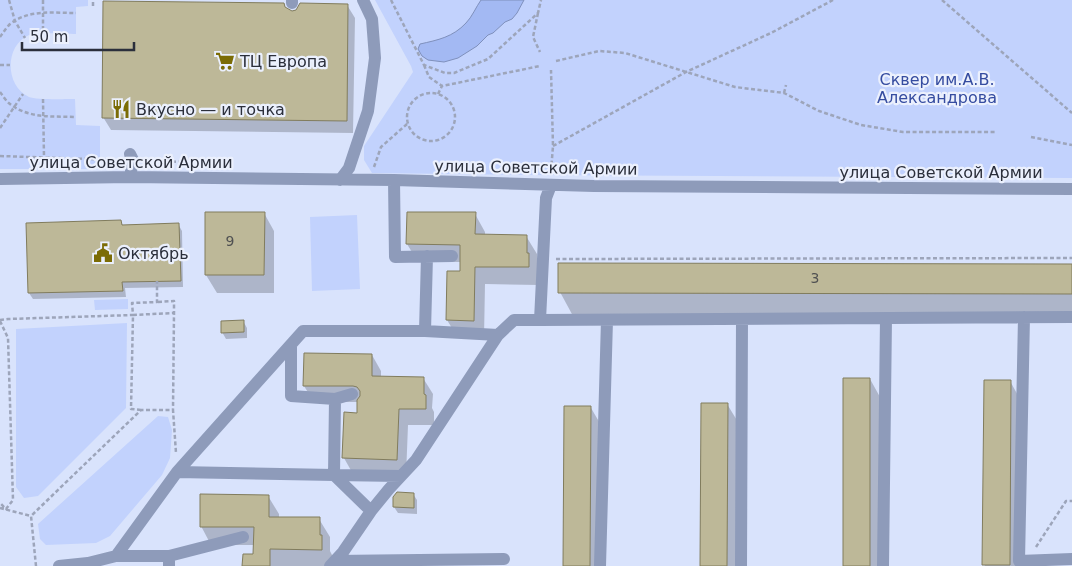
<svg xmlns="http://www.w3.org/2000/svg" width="1072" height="566" font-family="'DejaVu Sans',sans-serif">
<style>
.green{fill:#c2d2fd}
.water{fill:#a3b9f3;stroke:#7f90bc}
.shadow{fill:#0003}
.building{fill:#bdb898;stroke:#817c5d}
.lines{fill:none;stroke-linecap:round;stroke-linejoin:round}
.path{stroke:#9da5ba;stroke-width:2.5;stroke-dasharray:4 2.5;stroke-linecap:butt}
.minor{stroke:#8e9bba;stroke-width:12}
.labels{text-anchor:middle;stroke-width:4.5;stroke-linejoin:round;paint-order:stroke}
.number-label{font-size:14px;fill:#505152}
.poi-label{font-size:16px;fill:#2b2f3b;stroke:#ebf0fd;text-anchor:start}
.park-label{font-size:16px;fill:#354ca0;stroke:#ebf0fd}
.street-label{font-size:16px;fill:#2b2f3b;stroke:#ebf0fd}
</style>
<rect width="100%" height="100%" fill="#d9e3fc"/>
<path class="green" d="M0,0h88v6l-12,1v27c-10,0 -39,-2 -47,1 -25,11 -24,51 0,62 6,3 37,2 46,2l1,26 24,1v43h-100z
M375,0h697v178l-545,-3 -155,-2 -8,-13v-14l49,-74 -2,-6z
M357,215l3,74 -48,2 -2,-74z
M128,299v10l-33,1 -1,-10z
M127,323l-1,85 -88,88 -14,2 -8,-11v-158z
M158,416l10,1 4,13 -2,28 -8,17 -52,61 -14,7 -50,2 -6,-6 -2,-15z"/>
<path class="water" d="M481,0h43l-7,13 -5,6 -7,3 -12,11 -5,2 -11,11 -19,12 -14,4 -16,-2 -6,-4 -4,-7 2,-5c18,-4 33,-7 46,-21 6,-6 10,-16 15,-23z"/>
<path class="shadow" d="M347,5l8,13 -2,115 -242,-3 -8,-13 183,-108 5,3z
M264,213l10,18v62h-57l-11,-18z
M475,214l10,18v4h41l11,18v14l2,17 -54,-1 -1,54h-26l-11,-18 14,-47v-11h-43l-11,-18z
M121,222l2,4 55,-2 4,7 1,56 -58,1 1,9 -93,2 -4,-6 -2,-69z
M1072,265v51h-499l-13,-24z
M243,321l4,7v10l-21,1 -4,-7z
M372,355l9,16v7h42l10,16 -1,14 2,4v13h-26l-2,51 -53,-2 -9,-16 14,-44v-12h-44l-10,-16z
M870,379l10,18 -1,169h-35z
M1010,381l10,18 -1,167h-34l-1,-2z
M727,404l11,18 -1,144h-36z
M591,408l10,17 -1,141h-36z
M413,494l4,6v14l-19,-1 -4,-6z
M268,496l11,18v4l40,1 11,18v14l2,4v11h-88l11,-11v-10h-44l-10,-19z"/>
<path class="building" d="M103,1l181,2 1,4 7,4 4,-1 4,-7 48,1 -1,117 -245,-3z
M205,212h60l-1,63h-59z
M407,212h69l-1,22 52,1v18h2v14h-54l-1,54 -28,-1 1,-49h13v-26l-54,-1z
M121,220l1,5 57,-2 2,58 -59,1 1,9 -95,2 -2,-70z
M558,263l514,1v30l-514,-1z
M244,320v12l-23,1v-12z
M304,353l68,1v22l52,1v17l2,1v14h-27l-2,51 -55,-2 2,-46 13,1v-13l3,-4v-5l-3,-4 -4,-1h-50z
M843,378h27v188h-27z
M984,380h27l-1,185h-28z
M701,403h27l-1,163h-27z
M564,406h27l-1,160h-27z
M397,492l17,1v15l-21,-1v-10z
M200,494l69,1v22h51v18h2v15l-52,-1v17h-28l1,-12h10l1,-27h-54z"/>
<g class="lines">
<path class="path" d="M9,0l6,21 10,17
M43,0v34
M391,0l33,65 21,8h9l34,-14 50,-46 3,-13
M942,0l130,113
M93,6v-6
M538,13l-5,24 7,15
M0,37c3,-4 6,-9 10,-13 19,-15 44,-11 66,-11
M556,61l43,-10 26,2 110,34 49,6 35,18 42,14 42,7h92
M0,65h10
M424,65l5,12 13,9 98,-20
M0,92c3,4 6,9 10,12 19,15 44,12 66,13
M784,93l2,-8
M407 117a24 24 0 1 1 48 0a24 24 0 1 1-48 0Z
M438,94l4,-8
M43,99l1,58
M0,128l23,-34
M1031,137l41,8
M553,146l133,-74 85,-39 62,-33
M0,156l118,4
M146,161l44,1
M374,167l7,-20 26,-23
M551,171l2,-25 -2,-76
M556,259l516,-1
M158,302l16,-1v12
M0,320l8,-1 125,-4 -1,-12 25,-1v-21
M0,321l8,17 5,162 -7,9 -6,-6
M141,410l-10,-1 2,-94 41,-2 -1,97
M0,508l31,8
M1036,547l30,-46h6
M36,566l-5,-50 110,-106h32l3,43"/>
<path class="minor" d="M292,0v3
M130,177l3,-17 -3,-6
M0,179l130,-2 264,3 200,6 478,3
M340,180l9,-12 19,-57 7,-53 -3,-39 -9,-19
M394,180l1,77 57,-1
M551,185l-5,13 -6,122 532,-3
M1024,317l-5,244 53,-2
M425,331l73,4
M291,347v49l44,3
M177,472l157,3 1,-76 17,-5
M334,475l67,1
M334,475l37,36
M116,556l61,-84 126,-141h122l2,-75
M169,556l74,-19
M335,561l169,-2
M59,566l29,-3 28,-7h53v10
M330,566l13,-14 28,-41 18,-22 27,-29 82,-125 16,-15h26
M600,566l7,-246
M741,566l1,-247
M883,566l3,-248"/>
</g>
<defs>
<g id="supermarket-bare" transform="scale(1.5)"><path d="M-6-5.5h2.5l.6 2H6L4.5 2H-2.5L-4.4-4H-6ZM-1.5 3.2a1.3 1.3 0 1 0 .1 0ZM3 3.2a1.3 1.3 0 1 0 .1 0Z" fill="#7b6c06" stroke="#ebf0fd" stroke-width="2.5" paint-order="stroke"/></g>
<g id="restaurant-bare" transform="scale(1.5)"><path d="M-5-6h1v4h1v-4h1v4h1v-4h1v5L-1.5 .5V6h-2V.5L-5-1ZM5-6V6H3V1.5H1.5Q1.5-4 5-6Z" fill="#7b6c06" stroke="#ebf0fd" stroke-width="2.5" paint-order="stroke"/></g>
<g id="civic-bare" transform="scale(1.5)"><path d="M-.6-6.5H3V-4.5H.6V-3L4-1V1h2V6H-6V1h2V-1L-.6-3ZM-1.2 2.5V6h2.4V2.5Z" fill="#7b6c06" stroke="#ebf0fd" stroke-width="2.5" paint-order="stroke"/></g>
</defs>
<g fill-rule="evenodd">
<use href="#supermarket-bare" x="225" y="61"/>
<use href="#restaurant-bare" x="121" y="109"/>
<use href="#civic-bare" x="103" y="253"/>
</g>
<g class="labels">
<g class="number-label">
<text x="230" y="246">9</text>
<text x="815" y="283">3</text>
</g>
<g class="poi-label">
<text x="240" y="67">ТЦ Европа</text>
<text x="136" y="115">Вкусно — и точка</text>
<text x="118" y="259">Октябрь</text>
</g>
<g class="park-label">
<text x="937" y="85">Сквер им.А.В.<tspan x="937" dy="18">Александрова</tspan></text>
</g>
<g class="street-label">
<text x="131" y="168">улица Советской Армии</text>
<text transform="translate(536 167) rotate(1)" y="6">улица Советской Армии</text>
<text x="941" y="178">улица Советской Армии</text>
</g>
</g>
<path d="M22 42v8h112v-8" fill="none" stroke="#2b2f3b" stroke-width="2.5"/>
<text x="30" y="42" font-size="15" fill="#2b2f3b" stroke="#ebf0fd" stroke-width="4" paint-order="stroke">50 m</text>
</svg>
